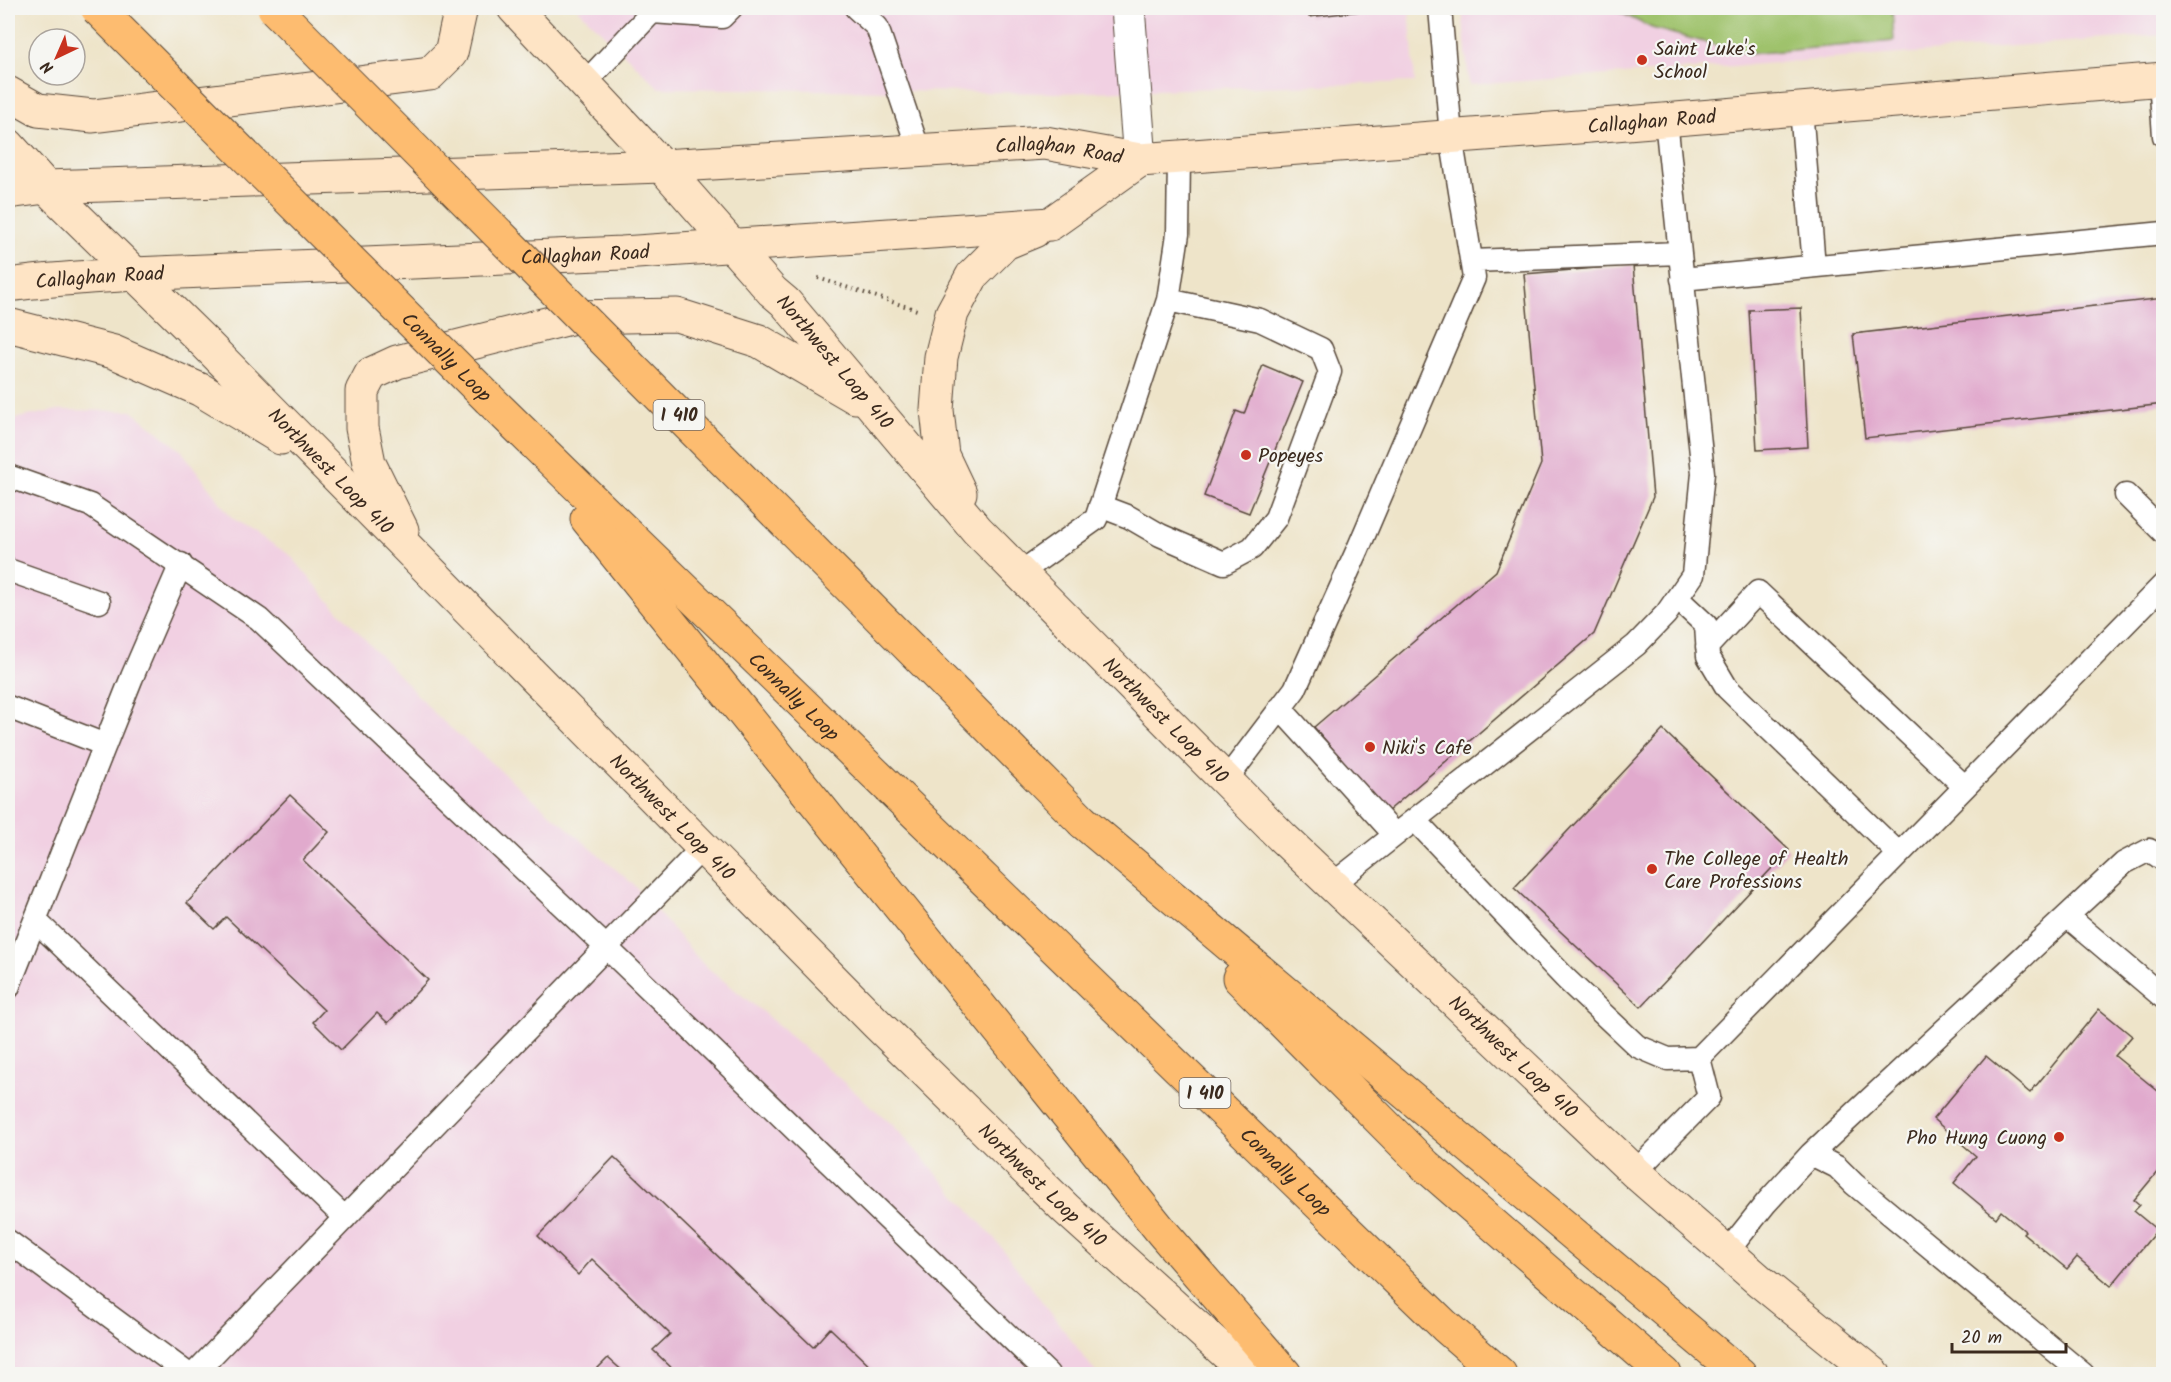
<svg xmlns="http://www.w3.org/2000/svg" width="2171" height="1382" font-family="Kalam,sans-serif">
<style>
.built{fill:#f1d0e2}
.green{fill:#9fc26c;stroke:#6d7645;stroke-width:1.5}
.building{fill:#e1aacd}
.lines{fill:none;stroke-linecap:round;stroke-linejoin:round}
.lane-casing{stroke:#564638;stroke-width:25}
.street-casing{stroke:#564638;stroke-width:35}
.secondary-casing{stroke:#564638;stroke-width:35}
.highway-casing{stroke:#564638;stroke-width:35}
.path{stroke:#564638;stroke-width:4;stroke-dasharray:1.5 4.5;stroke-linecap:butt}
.lane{stroke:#fff;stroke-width:22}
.street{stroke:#fff;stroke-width:33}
.secondary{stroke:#fee4c5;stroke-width:33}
.highway{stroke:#fdbc6f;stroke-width:33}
.highway-bridge-casing{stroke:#564638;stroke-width:35;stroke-linecap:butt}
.highway-bridge{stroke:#fdbc6f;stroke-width:33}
.poi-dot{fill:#c8321e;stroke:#f6f6f2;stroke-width:2}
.labels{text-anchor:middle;stroke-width:4.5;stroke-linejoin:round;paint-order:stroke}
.shield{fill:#f6f6f2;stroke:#73675e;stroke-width:1.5}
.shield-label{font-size:18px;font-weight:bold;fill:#3b2a1e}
.poi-label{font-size:20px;fill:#3b2a1e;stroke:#f6f6f2;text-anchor:start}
.street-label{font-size:20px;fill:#3b2a1e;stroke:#f6f6f2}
</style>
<rect width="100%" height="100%" fill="#f6f6f2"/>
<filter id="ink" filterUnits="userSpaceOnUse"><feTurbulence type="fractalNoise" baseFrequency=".0167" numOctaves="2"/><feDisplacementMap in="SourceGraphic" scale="12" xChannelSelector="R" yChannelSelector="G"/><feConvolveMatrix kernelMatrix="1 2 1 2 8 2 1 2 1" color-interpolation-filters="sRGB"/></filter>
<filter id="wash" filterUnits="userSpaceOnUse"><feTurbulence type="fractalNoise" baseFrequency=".008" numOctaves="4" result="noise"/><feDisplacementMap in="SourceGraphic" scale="24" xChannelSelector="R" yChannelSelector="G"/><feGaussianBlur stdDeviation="1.35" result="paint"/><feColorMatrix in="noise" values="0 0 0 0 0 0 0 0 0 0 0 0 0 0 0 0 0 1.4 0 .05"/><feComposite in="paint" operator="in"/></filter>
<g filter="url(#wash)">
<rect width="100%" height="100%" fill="#eee4c9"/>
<path class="built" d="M577,8h832l6,74 -359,11 -397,-5z
M1462,8h701l1,27 -695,50z
M58,410l74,1 49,39 51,68 58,37 40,47 109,116 195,167 69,79 62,50 129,112 100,112 103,136h-1089v-954z"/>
<path class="green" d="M1611,8h281l2,33 -146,13 -96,-26z"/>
<g id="blocks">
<path class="building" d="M1308,8h71v1l-70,8z
M1633,265l20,232 -59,137 -207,178 -73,-85 182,-156 45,-107 -17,-190z
M2164,298v106l-299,34 -12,-104z
M1801,308l7,139 -51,3 -8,-140z
M1263,365l40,17 -54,131 -45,-17 32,-85 8,3z
M1663,730l126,120 -148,157 -127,-119z
M290,795l39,37 -26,28 125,120 -40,43 -11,-10 -36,37 -28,-28 11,-12 -98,-93 -12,12 -27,-26z
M2099,1009l33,27 -17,20 49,40v68l-30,36 6,5 -6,6 23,19 -46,56 -34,-29 -10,12 -44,-36 2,-2 -24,-20 -5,7 -42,-35 22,-27 -43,-37 53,-63 44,37z
M614,1157l199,190 17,-19 48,46h-165l-7,-6 -7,6h-21l-25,-24 17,-16 -78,-75 -14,16 -40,-39z
M608,1358l18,16h-34z"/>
</g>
</g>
<g filter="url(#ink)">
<use href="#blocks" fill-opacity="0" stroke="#564638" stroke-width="1.5"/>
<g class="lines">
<g class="lane-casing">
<path id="lane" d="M856,8l21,19 42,124
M2160,80l4,56
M585,83l67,-71 70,5 9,-9
M1801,109l13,157
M1472,261l208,-8
M1682,279l482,-46
M8,476l82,29 169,114 347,328 442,427
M2126,495l38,38
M1100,506l29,11 31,18 64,28 28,-15 24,-30 54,-146 -9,-23 -61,-29 -92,-20
M8,570l91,32
M1020,573l76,-54 72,-219 10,-66 1,-77
M1677,598l29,27 2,31 19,32 172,166
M1707,647l51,-55 207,195
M8,707l97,38
M1280,708l115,127
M1226,780l69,-91 63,-140 116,-271 -23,-142 -11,-128
M1415,820l151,159 71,67 31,13 31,-1
M1333,884l303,-239 30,-31 27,-39 10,-102 -37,-353
M2067,916l97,82
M35,920l310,298
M8,988l124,-311 49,-113
M1811,1154l313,-291 25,-13 15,10
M1635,1172l74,-75 -10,-39 465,-474
M8,1241l180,133
M1727,1252l39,-49 45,-49 26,13 17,17 229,190
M194,1374l509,-527"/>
</g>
<g class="street-casing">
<path id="street" d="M1128,8l12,152"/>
</g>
<g class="secondary-casing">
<g id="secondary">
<path id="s1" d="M514,8l148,158 110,125 13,11 192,228 305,307 353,335 126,110 113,92"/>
<path d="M8,93l30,17 55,6 337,-42 21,-21 10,-45"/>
<path id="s2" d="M8,145l38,42 158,155 673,682 189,185 183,165"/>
<path id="s3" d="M8,192l38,-5 616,-21 383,-23 95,17 438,-33 586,-48"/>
<path id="s4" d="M8,285c42,-6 84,-8 126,-11l488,-21 428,-29 90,-64"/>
<path d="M8,325l106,27 87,38 80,48"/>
<path d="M960,493l-18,-38 -5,-45 4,-53 11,-44 20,-37 33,-33 29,-12"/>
<path d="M402,530l-33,-67 -7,-35v-37l9,-17 26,-12 177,-45 103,-2 82,26 96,56"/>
</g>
</g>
<g class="highway-casing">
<g id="highway">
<path id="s5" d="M489,399c317,311 638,618 956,927l55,48"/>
<path d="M587,519l575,713 123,142"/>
<path d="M1083,822l657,552"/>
<path d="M1239,978l187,188 239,208"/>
</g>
</g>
<path class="path" d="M818,278l99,32"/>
<use href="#lane" class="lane"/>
<use href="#street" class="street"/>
<use href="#secondary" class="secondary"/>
<use href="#highway" class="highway"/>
<g class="highway-bridge-casing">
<g id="highway-bridge">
<path id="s6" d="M97,8l392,391"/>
<path d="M274,8l809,814"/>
</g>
</g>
<use href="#highway-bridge" class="highway-bridge"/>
</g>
</g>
<g class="poi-dot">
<circle cx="1642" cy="60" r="6"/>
<circle cx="1246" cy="455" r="6"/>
<circle cx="1370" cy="747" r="6"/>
<circle cx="1652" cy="869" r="6"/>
<circle cx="2059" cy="1137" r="6"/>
</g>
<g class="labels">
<g class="shield">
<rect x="653.5" y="400" width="51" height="30" rx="4.5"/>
<rect x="1179.5" y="1078" width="51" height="30" rx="4.5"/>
</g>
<g class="shield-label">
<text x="679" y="421">I 410</text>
<text x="1205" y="1099">I 410</text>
</g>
<g class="poi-label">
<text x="1654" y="55">Saint Luke's<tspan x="1654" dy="23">School</tspan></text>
<text x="1258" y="462">Popeyes</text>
<text x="1382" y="754">Niki's Cafe</text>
<text x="1664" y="865">The College of Health<tspan x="1664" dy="23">Care Professions</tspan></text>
<text x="2047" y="1144" text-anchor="end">Pho Hung Cuong</text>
</g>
<g class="street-label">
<text dy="7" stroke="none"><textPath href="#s3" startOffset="1648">Callaghan Road</textPath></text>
<text dy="7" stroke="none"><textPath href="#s3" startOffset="1053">Callaghan Road</textPath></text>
<text dy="7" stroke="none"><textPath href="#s4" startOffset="578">Callaghan Road</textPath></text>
<text dy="7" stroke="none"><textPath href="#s4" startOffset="92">Callaghan Road</textPath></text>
<text dy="7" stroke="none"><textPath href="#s6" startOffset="494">Connally Loop</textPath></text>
<text dy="7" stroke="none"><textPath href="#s1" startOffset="478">Northwest Loop 410</textPath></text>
<text dy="7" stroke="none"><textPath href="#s2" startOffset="459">Northwest Loop 410</textPath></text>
<text dy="7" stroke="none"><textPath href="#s5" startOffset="426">Connally Loop</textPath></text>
<text dy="7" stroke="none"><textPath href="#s1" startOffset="966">Northwest Loop 410</textPath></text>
<text dy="7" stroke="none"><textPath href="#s2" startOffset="945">Northwest Loop 410</textPath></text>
<text dy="7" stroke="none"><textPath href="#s1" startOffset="1450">Northwest Loop 410</textPath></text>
<text dy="7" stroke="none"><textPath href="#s5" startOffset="1110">Connally Loop</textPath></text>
<text dy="7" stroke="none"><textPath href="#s2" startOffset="1467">Northwest Loop 410</textPath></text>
</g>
</g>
<rect width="2171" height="1382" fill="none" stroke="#f6f6f2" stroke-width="30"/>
<g transform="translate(57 57) rotate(224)"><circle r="28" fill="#f6f6f2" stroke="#aba49d" stroke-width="1.5"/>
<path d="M0-4.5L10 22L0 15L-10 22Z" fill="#c8321e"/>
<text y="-9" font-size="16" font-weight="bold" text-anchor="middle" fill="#3b2a1e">N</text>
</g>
<path d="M1952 1343v9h114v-9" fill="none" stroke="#3b2a1e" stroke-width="3"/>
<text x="1961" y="1343" font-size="18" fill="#3b2a1e" stroke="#f6f6f2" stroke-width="4.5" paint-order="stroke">20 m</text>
</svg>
